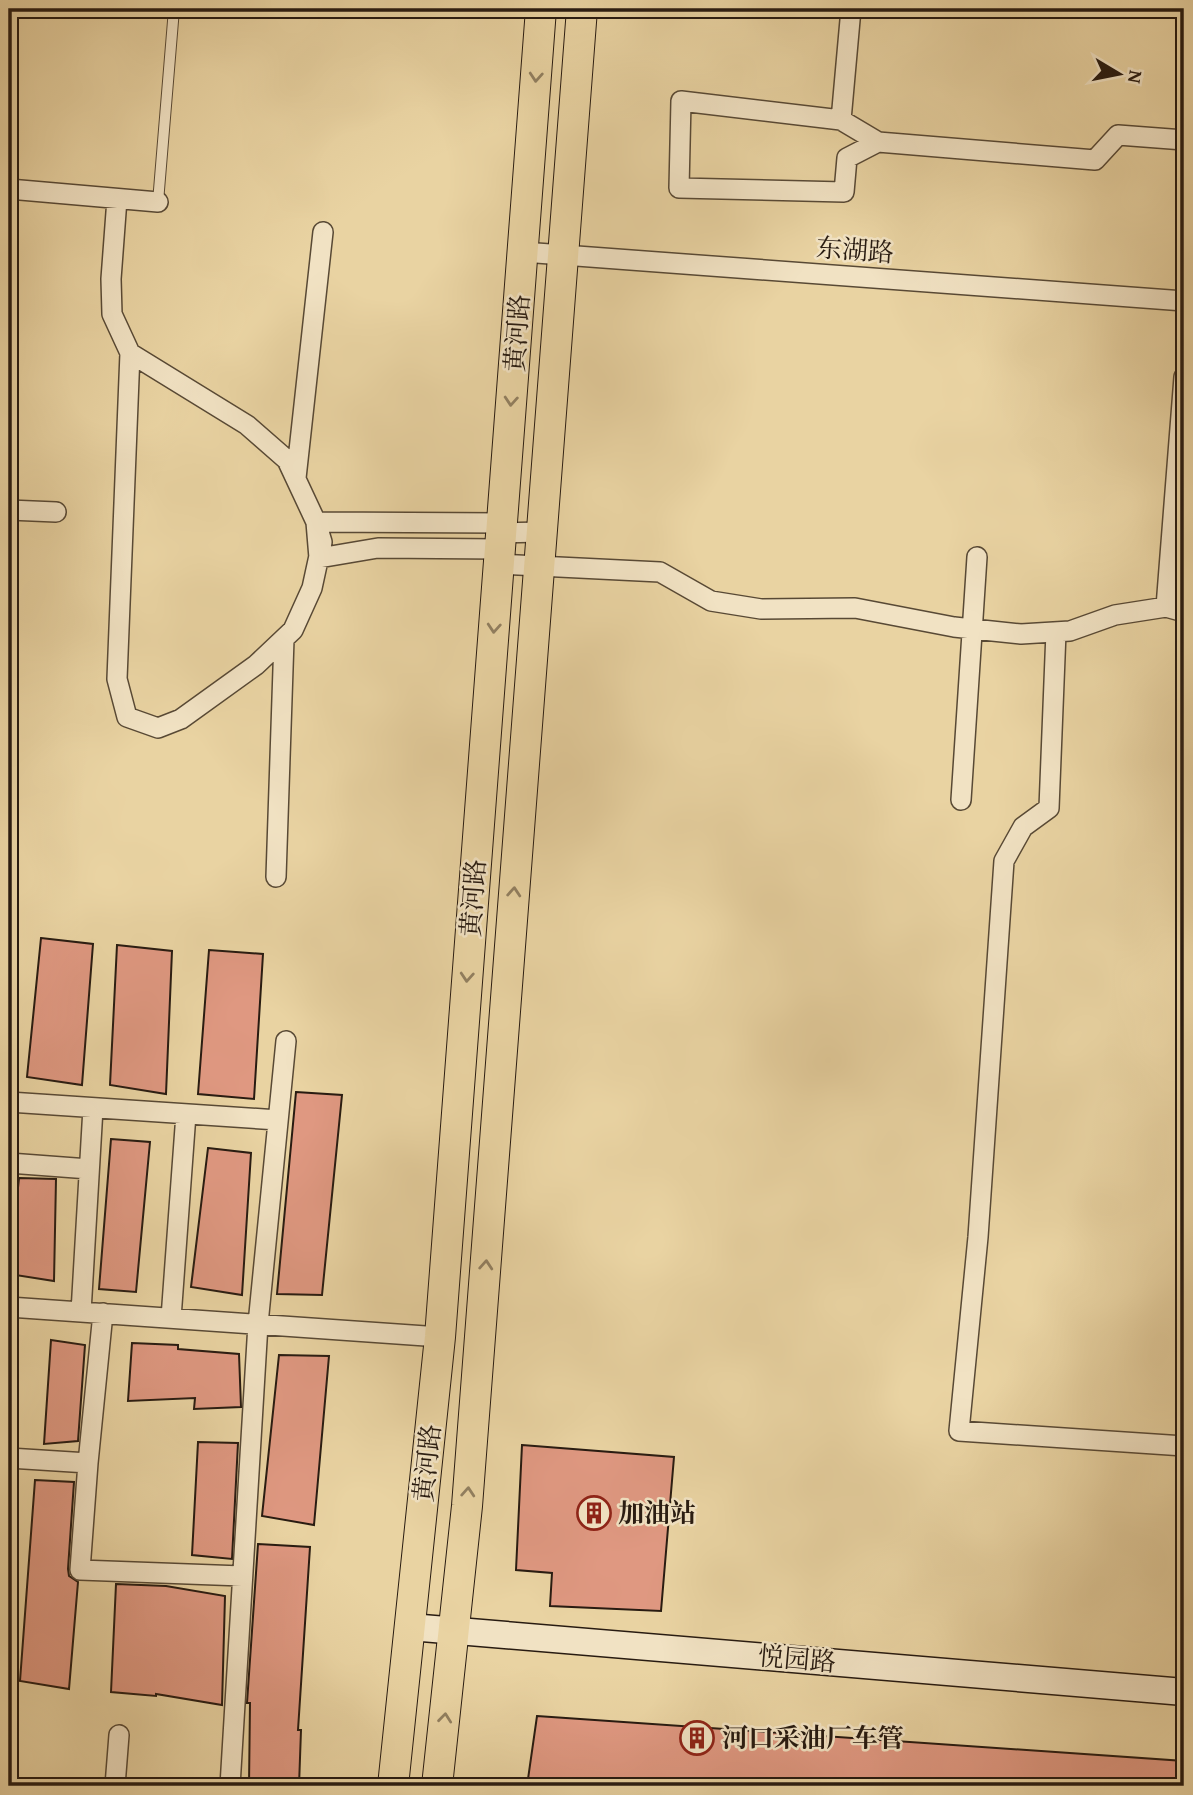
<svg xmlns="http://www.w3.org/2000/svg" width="1193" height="1795" font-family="'Gentium Book Plus','Noto Serif SC',serif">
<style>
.building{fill:#df9881;stroke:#281b11;stroke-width:2}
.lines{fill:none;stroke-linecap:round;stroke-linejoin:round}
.lane-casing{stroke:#584935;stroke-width:12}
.street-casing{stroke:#584935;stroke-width:22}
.secondary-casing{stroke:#281b11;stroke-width:29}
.primary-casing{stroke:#281b11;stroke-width:32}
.lane{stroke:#f1e2c3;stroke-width:10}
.street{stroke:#f1e2c3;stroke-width:19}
.secondary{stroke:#f1e2c3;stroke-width:26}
.primary{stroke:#e9d3a2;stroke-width:30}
.oneway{stroke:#928061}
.labels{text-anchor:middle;stroke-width:5;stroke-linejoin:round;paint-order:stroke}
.street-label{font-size:26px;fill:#281b11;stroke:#f1e2c3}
.poi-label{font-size:26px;font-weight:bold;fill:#281b11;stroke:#f1e2c3;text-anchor:start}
</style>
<rect width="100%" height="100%" fill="#e9d3a2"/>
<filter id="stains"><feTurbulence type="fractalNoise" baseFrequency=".00286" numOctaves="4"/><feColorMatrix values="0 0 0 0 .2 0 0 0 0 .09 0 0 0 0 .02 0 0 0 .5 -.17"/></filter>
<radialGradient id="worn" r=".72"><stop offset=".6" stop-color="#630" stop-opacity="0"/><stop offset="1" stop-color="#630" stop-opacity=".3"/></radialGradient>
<path class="building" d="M41,938l52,6 -11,141 -55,-8z
M117,945l55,6 -6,143 -56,-9z
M209,950l54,4 -9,145 -56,-5z
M296,1092l46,3 -20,200 -45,-1z
M111,1139l39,3 -14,150 -37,-3z
M208,1148l43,5 -9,142 -51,-8z
M19,1178l37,1 -2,102 -45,-7z
M51,1340l34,5 -7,96 -34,3z
M132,1343l46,2v4l61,5 2,53 -47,2 1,-11 -67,3z
M279,1355l50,1 -15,169 -52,-9z
M198,1442l40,1 -6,116 -40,-4z
M522,1445l152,12 -13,154 -111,-5 2,-33 -36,-3z
M35,1480l39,2 -6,87 1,7 9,6 -9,107 -49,-8z
M258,1544l52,3 -12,183h3l-2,56h-50l1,-83h-3z
M116,1584l50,2 59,10 -3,109 -66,-11v2l-45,-4z
M537,1716l647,45v25h-657z"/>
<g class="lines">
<g class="lane-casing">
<path id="lane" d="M158,202l16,-193"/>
</g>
<g class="street-casing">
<path id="street" d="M851,9l-10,111 37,22 217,18 23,-25 66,5
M841,120l-160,-19 -2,87 165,4 3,-34 31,-16
M9,189l149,13
M117,199l-6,80 1,35 18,39
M523,252l661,49
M296,478l27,-246
M9,510l47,2
M501,533l41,-1
M500,549l-122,-1 -59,10 -3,-36 6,20 -10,46 -19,42 -37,35 -75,54 -23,9 -31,-11 -10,-38 13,-326 117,72 40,35 29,62 186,1
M499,564l161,8 51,29 50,8 94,-1 99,19 67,7 49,-3 45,-16 51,-8 18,5
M1166,607l18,-230
M1056,632l-7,176 -26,19 -19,34 -26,376 -19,194 225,15
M961,800l16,-243
M276,877l8,-238
M9,1102l269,18
M9,1163l80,6
M9,1307l431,30
M81,1312l12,-204
M171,1318l15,-204
M9,1458l79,5 -8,107 162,6
M88,1463l15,-150
M115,1786l4,-51
M230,1786l28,-462 28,-283"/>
</g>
<g class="secondary-casing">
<path id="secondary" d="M410,1627l774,65"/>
</g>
<g class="primary-casing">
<path id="primary" d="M393,1786l47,-449 101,-1328
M437,1786l30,-280 115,-1497"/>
</g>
<use href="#lane" class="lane"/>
<use href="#street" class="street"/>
<use href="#secondary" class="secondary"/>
<use href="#primary" class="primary"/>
</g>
<defs><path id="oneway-chevron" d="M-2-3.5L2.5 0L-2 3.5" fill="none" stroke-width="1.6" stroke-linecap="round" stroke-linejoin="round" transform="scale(1.75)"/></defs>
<g class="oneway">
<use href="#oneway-chevron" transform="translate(536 77) rotate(94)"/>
<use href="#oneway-chevron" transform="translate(511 401) rotate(94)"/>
<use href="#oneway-chevron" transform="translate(494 628) rotate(94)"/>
<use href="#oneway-chevron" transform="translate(514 892) rotate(-86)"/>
<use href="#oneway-chevron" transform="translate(467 977) rotate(94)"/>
<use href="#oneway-chevron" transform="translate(486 1265) rotate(-86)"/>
<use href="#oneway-chevron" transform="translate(468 1492) rotate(-86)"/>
<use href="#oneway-chevron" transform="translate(445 1718) rotate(-84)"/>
</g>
<defs>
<g id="building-ring" transform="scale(1.75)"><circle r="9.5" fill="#f1e2c3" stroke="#8f2418" stroke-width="1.5"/><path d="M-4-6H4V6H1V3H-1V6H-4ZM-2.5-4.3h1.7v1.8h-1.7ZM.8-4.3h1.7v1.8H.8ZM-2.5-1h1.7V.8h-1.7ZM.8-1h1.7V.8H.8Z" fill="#8f2418"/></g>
</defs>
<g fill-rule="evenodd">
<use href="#building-ring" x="594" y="1513"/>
<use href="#building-ring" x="697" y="1738"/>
</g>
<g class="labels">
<g class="street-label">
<text transform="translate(855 250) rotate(4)" y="9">东湖路</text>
<text transform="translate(517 333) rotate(-86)" y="9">黄河路</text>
<text transform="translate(473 898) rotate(-86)" y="9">黄河路</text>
<text transform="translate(427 1463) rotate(-84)" y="9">黄河路</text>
<text transform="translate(797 1659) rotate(5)" y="9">悦园路</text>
</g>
<g class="poi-label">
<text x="618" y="1522">加油站</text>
<text x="722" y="1747">河口采油厂车管</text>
</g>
</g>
<rect width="1193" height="1795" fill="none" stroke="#e9d3a2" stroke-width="35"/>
<rect x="10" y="10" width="1172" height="1774" fill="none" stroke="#281b11" stroke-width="3.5"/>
<rect x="18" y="18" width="1158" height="1760" fill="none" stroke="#281b11" stroke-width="2"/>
<g transform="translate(1119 74) rotate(100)" stroke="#f1e2c3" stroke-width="5" paint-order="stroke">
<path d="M0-5L12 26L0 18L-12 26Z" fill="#281b11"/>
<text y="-10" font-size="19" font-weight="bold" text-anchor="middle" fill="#281b11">N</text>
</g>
<rect width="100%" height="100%" filter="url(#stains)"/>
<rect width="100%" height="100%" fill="url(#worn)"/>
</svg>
